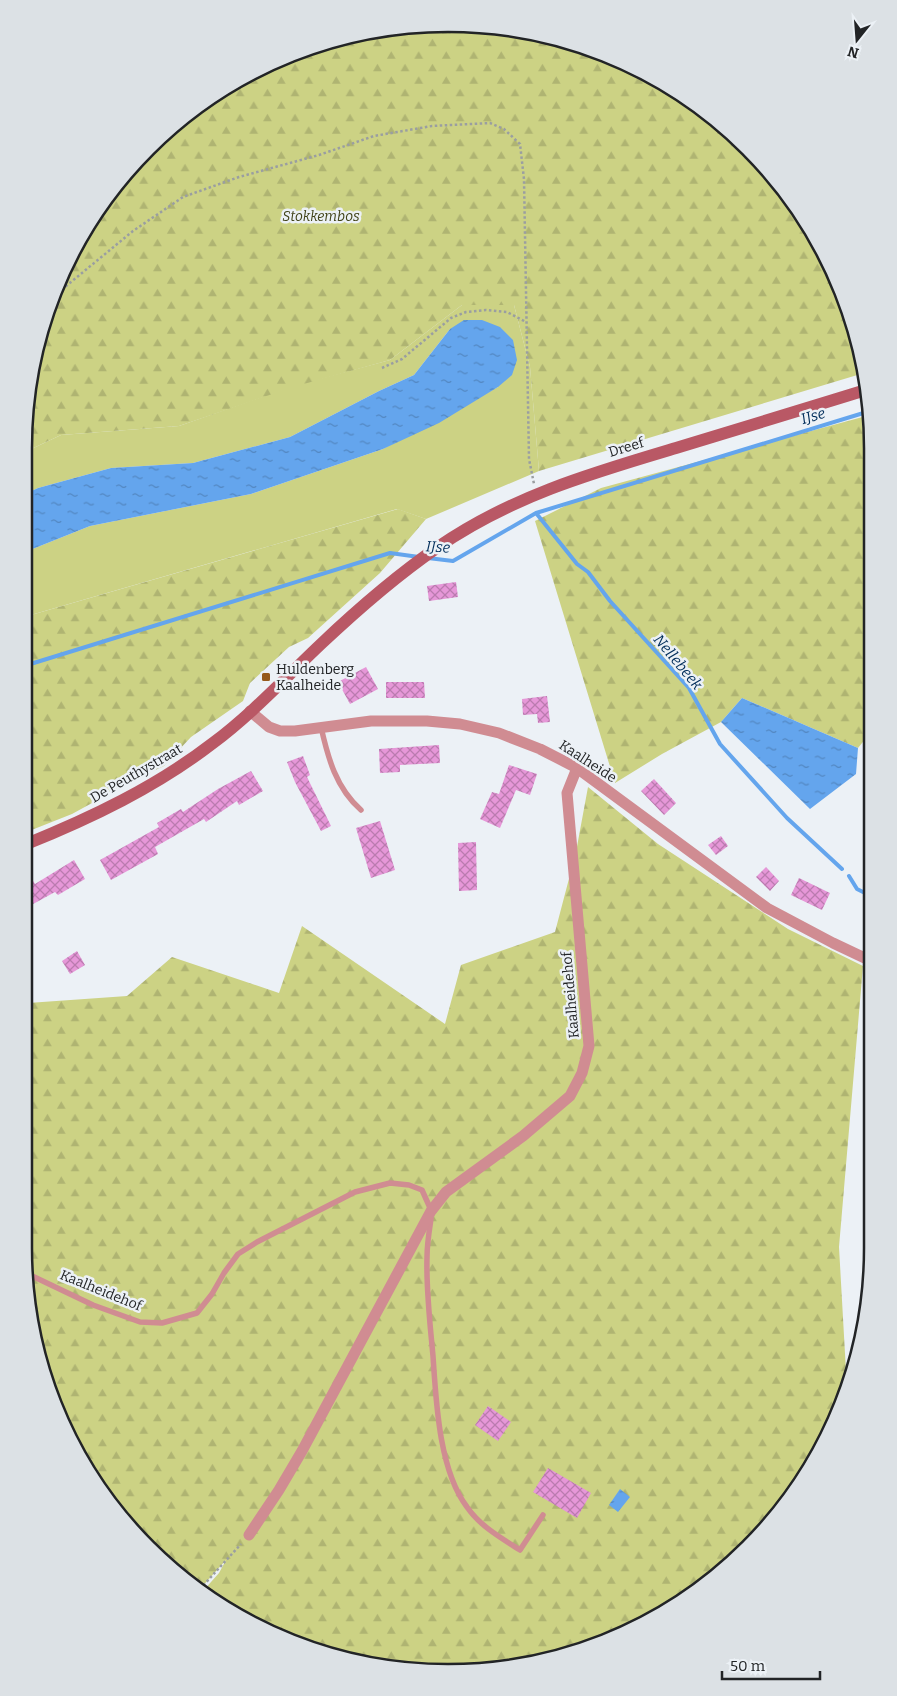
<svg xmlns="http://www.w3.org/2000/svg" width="897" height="1696" font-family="Bitter,serif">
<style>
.grass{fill:#ccd284}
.forest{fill:url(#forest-firs)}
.water{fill:url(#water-ripples)}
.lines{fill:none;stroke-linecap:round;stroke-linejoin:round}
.stream{stroke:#64a5ed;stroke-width:4}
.building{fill:url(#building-cross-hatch)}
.path{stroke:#9a9ea1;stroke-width:2.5;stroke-dasharray:2.5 2.5;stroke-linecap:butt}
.lane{stroke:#d08c92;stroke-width:5.5}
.street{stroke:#d08c92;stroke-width:11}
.secondary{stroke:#b95865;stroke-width:12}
.poi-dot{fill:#965a1c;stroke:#ecf1f6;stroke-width:2}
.labels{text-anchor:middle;stroke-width:5;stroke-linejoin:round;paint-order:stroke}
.park-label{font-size:14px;font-style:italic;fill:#414319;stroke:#ecf1f6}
.street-label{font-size:14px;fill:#222426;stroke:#ecf1f6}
.poi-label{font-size:14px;fill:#222426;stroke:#ecf1f6;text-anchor:start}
.water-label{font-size:15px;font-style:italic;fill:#002d5a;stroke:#ecf1f6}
.rim{fill:none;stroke:#222426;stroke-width:2.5}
</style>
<defs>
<pattern id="forest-firs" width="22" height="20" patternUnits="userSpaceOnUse" patternTransform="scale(1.25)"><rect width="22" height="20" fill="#ccd284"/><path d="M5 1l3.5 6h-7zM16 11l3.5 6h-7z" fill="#afb472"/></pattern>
<pattern id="water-ripples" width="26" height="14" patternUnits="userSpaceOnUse" patternTransform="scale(1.25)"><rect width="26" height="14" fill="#64a5ed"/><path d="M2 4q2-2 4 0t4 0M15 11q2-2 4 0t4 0" fill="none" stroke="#5286c0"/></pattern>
<pattern id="building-cross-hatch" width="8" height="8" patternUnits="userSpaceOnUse" patternTransform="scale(1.25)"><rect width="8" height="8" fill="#e697d8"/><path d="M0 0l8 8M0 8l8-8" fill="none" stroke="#ba7baf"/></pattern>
</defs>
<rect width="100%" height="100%" fill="#ecf1f6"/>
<path class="grass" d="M462,305h52l16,62 9,104 -113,48 -29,-10 -373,108 1,-65 65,-26 161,-32 132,-45 115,-62 -48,-58 -36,46 -35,16 -89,46 -97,26 -82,5 -73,20 -13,6v-42l36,-17 118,-9 114,-40 97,-26z"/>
<path class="forest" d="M477,25l82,13 78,30 91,61 58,61 55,96 23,87 -325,98 -9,-104 -16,-62h-52l-72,55 -97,27 -114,39 -118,9 -36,17v-31l13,-83 30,-78 44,-70 57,-61 67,-48 76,-35 81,-19z
M870,415l1,317 -13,16 -116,-50 -21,24 -59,32 -47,29 -80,-262 66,-33z
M398,509l28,10 -46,54 -72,65 -19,9 -39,36 -7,18 -52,36 -27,29 -30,14 -62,34 -48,19v-216z
M588,787l70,57 130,85 75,37 -24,281 8,142 -18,47 -80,112 -113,81 -132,40 -84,2 -81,-13 -126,-57 -10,-10 16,-18 7,-13 -26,29 -88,-83 -66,-122 -22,-137v-247l4,3 99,-7 45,-39 107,36 23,-67 143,98 16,-59 94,-33 21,-80z"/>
<path class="water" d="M464,320h18l18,7 13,13 4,20 -5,15 -14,12 -59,36 -56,26 -132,45 -161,32 -65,26v-58l13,-6 73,-20 82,-5 97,-26 89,-46 35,-16 36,-46z
M742,698l116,50 -2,26 -46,35 -89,-87z
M620,1489l10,8 -12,15 -9,-7z"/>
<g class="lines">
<path class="stream" d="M536,513l41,51 11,8 22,29 79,87 31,56 67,74 55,51
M428,558l25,3 83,-48 334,-102
M24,666l366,-113 29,4
M849,876l8,13 14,7"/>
</g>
<path class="building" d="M456,582l2,15 -29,4 -2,-15z
M366,667l12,22 -28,15 -12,-22z
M386,682h38l1,16h-39z
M547,696l3,26 -12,1 -1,-9 -14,1 -1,-16z
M439,745l1,18 -40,2v7l-20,1 -1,-24z
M303,756l7,19 -3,2 24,49 -10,5 -26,-49 -8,-20z
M509,765l28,9 -7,21 -14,-5 -16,38 -20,-9 12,-27 7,2z
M251,771l12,20 -24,14 -2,-4 -31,21 -2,-3 -49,28 3,7 -47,26 -11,-20 59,-33 -2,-4 24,-14 2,3 35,-23z
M654,779l22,24 -12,12 -23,-24z
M380,821l15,49 -24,8 -15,-50z
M721,836l7,10 -12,9 -8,-10z
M476,842l1,48 -18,1 -1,-48z
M74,860l11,19 -27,16 -3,-3 -31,17v-25l8,-5 3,5z
M766,867l13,14 -9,10 -14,-14z
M799,878l31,15 -8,17 -31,-15z
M77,951l8,14 -15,9 -8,-13z
M488,1406l23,16 -13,19 -23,-16z
M548,1468l43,25 -14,25 -44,-26z"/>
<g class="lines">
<path class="path" d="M54,296l79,-65 50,-34 56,-20 80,-22 55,-19 58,-10 58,-3 14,6 16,15 4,35 5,280 5,25
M382,368l20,-9 49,-41 15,-6 20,-2 21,2 19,10
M200,1589l41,-45"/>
<path class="lane" d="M321,727c7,31 15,61 40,83
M431,1219c-2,13 -4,25 -4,38 -1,33 3,66 6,99 3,45 6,114 34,151 13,19 34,31 53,43l23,-35
M28,1274l65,31 47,17 22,1 35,-10 15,-19 12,-21 14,-19 19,-12 98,-50 35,-9 19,2 13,5 9,20"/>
<path class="street" d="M250,711l19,16 11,4h15l76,-10h56l33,3 39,9 41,16 37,19 190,140 66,35 38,18
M249,1535l30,-45 23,-39 129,-240 15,-19 77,-56 47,-40 12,-23 7,-27 -22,-253 10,-25"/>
<path class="secondary" d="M24,845c67,-27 132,-58 189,-102 39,-29 73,-66 108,-99 37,-35 75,-68 117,-97 74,-51 154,-74 238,-99 65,-20 129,-39 193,-59"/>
</g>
<rect class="poi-dot" x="261" y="672" width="10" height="10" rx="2.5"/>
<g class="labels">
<g class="park-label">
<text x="321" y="221">Stokkembos</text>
</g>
<g class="street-label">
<text transform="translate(626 447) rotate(-17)" y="5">Dreef</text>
<text transform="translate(588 761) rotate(33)" y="5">Kaalheide</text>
<text transform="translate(136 773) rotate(-30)" y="5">De Peuthystraat</text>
<text transform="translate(570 995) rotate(-95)" y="5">Kaalheidehof</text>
<text transform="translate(101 1290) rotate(22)" y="5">Kaalheidehof</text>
</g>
<g class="poi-label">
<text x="276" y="674">Huldenberg<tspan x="276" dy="16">Kaalheide</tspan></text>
</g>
<g class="water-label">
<text transform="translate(813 416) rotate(-17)" y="5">IJse</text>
<text transform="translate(438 547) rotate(4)" y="5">IJse</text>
<text transform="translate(678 662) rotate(50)" y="5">Nellebeek</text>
</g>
</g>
<path d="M0 0H897V1696H0ZM448 32H448A416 416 0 0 1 864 448V1248A416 416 0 0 1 448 1664H448A416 416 0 0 1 32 1248V448A416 416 0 0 1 448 32Z" fill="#dce1e5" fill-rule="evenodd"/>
<path class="rim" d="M448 32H448A416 416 0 0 1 864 448V1248A416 416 0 0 1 448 1664H448A416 416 0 0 1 32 1248V448A416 416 0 0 1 448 32Z"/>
<g transform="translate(857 40) rotate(197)" stroke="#ecf1f6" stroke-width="4" paint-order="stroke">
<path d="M0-4L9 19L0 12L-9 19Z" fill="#222426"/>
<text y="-8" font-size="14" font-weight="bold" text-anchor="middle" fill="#222426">N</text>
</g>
<path d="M722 1671v8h98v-8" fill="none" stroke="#222426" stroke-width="2.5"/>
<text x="730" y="1671" font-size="15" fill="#222426" stroke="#ecf1f6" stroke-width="4" paint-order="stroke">50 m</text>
</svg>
